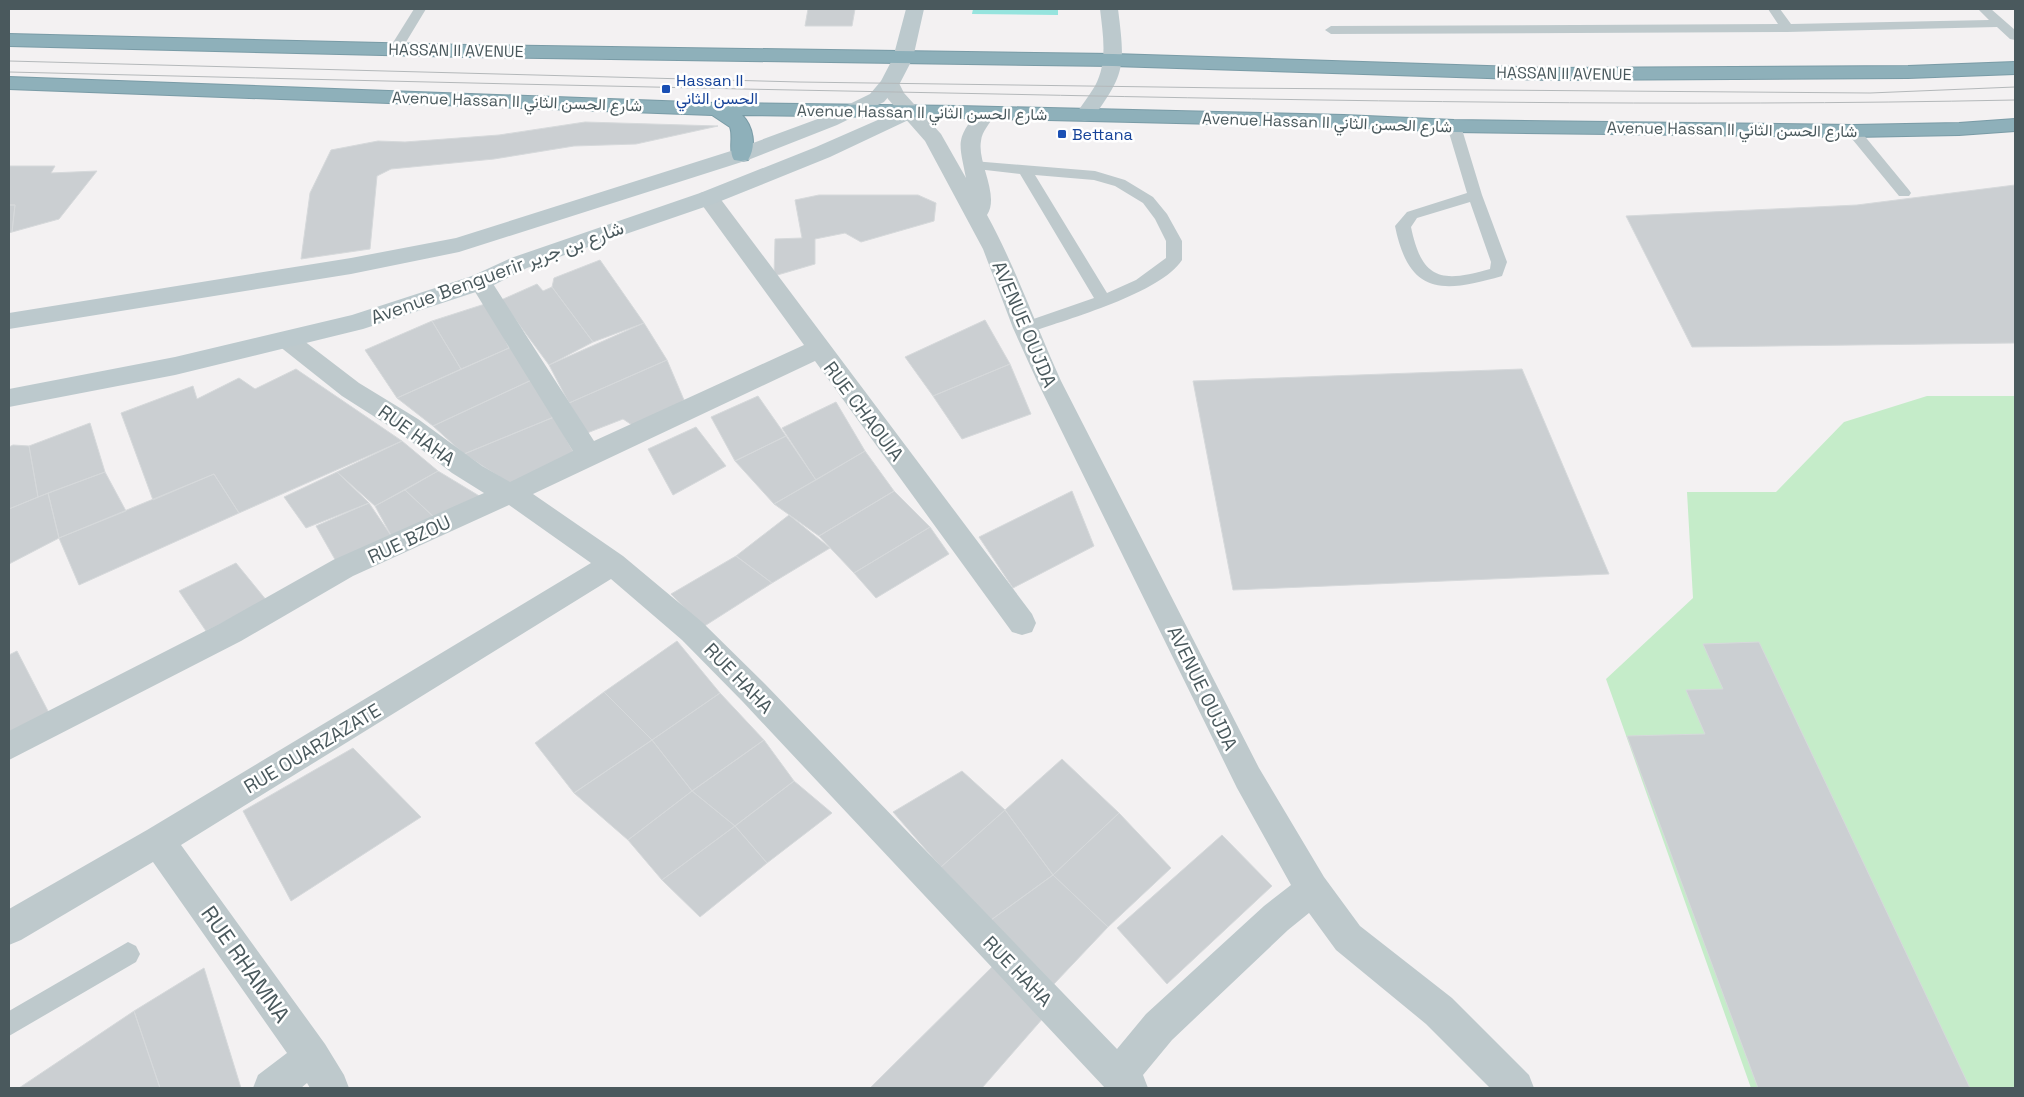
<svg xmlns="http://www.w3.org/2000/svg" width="2024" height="1097" font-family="'Space Grotesk',Vazirmatn,sans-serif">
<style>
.green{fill:#c5ecc9}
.water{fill:#96e4de}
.building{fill:#cbcfd2;stroke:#d6d9db}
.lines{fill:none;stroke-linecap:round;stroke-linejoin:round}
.highway-casing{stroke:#799ba6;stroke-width:2}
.lane{fill:#bec9cc;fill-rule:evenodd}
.street{fill:#bec9cc;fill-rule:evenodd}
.secondary{fill:#bcc9cd;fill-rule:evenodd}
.highway{fill:#8eb0ba;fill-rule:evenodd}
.tram{stroke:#b4b8ba;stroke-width:1}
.transit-dot{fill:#1a4fb4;stroke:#fff;stroke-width:2}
.labels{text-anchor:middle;stroke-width:5;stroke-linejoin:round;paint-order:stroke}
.far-street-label{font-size:16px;fill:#4a595d;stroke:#fff}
.far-transit-label{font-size:16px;fill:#164399;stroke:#fff;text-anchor:start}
.street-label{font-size:19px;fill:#4a595d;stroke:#fff}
.near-street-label{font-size:22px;fill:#4a595d;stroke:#fff}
</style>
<rect width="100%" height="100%" fill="#f3f1f2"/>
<path class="green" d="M1927,396h88v692h-264l-145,-409 87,-81 -6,-106h89l68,-70z"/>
<path class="water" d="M973,9h85v6l-86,-1z"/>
<path class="building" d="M808,9h47l-3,17h-47z
M585,122l133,4 -82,18 -62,2 -80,13 -103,10 -14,7 -7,73 -69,10 9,-66 21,-43 47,-9 27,1 94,-7z
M9,166h46l-4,7 46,-2 -38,48 -47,13 3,-27h-6z
M2015,185v158l-323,4 -66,-131 231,-11z
M819,195h99l18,8 -2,18 -73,21 -16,-9 -30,6v25l-41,12 1,-37 27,-1 -7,-38z
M9,205h6l-3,27 -3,1z
M600,260l44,63 -51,19 -41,-55 2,-9z
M537,284l6,7 9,-4 41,55 -44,23 -48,-65z
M488,303l21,45 -48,21 -29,-48z
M985,320l25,44 -77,32 -28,-39z
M432,321l29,48 -64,29 -32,-48z
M644,323l23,37 -98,43 -20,-38z
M518,344l20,33 -105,49 -36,-28z
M667,360l17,40 -46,29 -15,-10 -36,14 -18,-30z
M1010,364l21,50 -69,25 -29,-43z
M296,369l106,72 -163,72 -25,-39 -61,26 -32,-87 72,-27 4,13 42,-21 16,11z
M1522,369l87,205 -376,16 -40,-209z
M538,377l16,40 -90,37 -31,-28z
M758,396l28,40 -51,25 -24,-44z
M836,402l29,49 -49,29 -34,-52z
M554,417l20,36 -62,32 -48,-31z
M90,423l15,49 -67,25 -9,-51z
M696,427l30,39 -53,29 -25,-46z
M786,436l30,44 -42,24 -39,-43z
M402,441l36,30 -63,35 -38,-34z
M13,445l16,1 9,51 -29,12v-62z
M865,451l29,40 -75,45 -45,-32z
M438,471l43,26 -45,22 -31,-29z
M105,472l21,39 -67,27 -11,-45z
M337,472l32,31 -63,25 -22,-31z
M214,474l25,39 -160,72 -20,-47z
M405,490l31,29 -44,18 -17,-31z
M894,491l36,36 -76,46 -35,-37z
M1072,491l22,55 -81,42 -34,-51z
M48,493l11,45 -50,26v-55z
M369,503l23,34 -55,26 -21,-37z
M789,515l41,33 -58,35 -36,-27z
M930,527l19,27 -73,44 -22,-25z
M736,556l36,27 -69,44 -32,-33z
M236,563l31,38 -61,30 -27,-40z
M677,641l43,52 -68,47 -48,-48z
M1759,642l211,446h-212l-131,-352 78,-2 -19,-44 37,-1 -20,-45z
M17,651l32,62 -40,20v-78z
M604,692l48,48 -78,53 -39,-50z
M720,693l44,47 -72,51 -40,-51z
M652,740l40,51 -64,49 -54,-47z
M764,740l30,41 -59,45 -43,-35z
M353,748l68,69 -130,84 -48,-90z
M1062,759l57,54 -66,62 -48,-65z
M962,771l43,39 -64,57 -48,-55z
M794,781l38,32 -65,50 -32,-37z
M692,791l43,35 -73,54 -34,-40z
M1005,810l48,65 -62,45 -50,-53z
M1119,813l52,55 -63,59 -55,-52z
M735,826l32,37 -67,54 -38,-37z
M1222,835l50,51 -105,98 -50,-56z
M1053,875l55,52 -54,57 -63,-64z
M995,964l49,53 -62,71h-112z
M204,968l37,120h-81l-26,-77z
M134,1011l26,77h-141z"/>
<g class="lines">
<g class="highway-casing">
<path id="highway" d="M9,34l458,11 646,9 435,14 360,-2 107,-4v12l-107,4 -360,2 -435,-14 -646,-9 -458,-11z
M9,77l707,26 242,3 386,9 110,5 399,5 106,-2 56,-4v12l-56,4 -106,2 -399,-5 -110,-5 -386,-9 -216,-3c11,11 15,31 6,45l-7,1 -7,-1c-6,-9 0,-23 -4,-33l-18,-12 -703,-26z"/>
</g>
<path class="lane" d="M414,9h12l-26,43h-10l-1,-3z
M1768,9h12l11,15 198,-4 -11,-11h13l24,21v10l-5,-1 -13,-12 -210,5 -456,2 -6,-4 6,-4 447,-2z
M1454,122l7,4 21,69 25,67 -5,14c-59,17 -93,20 -107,-50l12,-14 60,-19 -20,-67zM1470,202l21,60 -1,7c-49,14 -68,11 -79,-42l6,-9z
M1853,127l5,1 51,62 2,3 -2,3h-10l-51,-62 -2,-3z
M973,161l122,10 30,9 28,17 14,17 15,27v19c-21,33 -114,59 -151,72l-6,2 -6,-2 -2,-4 2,-4 75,-26 -74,-124 -52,-6 -2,-3 2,-3zM1035,175l59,5 21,6 28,17 12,16 11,22v17l-30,22 -29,13z
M128,942l8,4 4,8 -4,8 -127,74v-25z"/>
<path class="street" d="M890,77l7,2 7,14 37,41 25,44c-7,-36 -11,-38 13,-68l7,-2 7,2 3,4c-6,9 -14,17 -15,27 -4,22 19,54 6,74 29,53 49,111 74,166l198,387 65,109 36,49 92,72 77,77 5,13h-44l-64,-64 -90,-74 -27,-37 -21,17 -116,110 -29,35 5,13h-43l-362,-386 -61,-62 -71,-61 -430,266 144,199 19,31 5,13h-39l-3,-5 -6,5h-48l5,-13 29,-22 -134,-191 -132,78 -12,5v-36l138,-79 444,-267 -82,-58 -156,71 -112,65 -232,119v-29l212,-108 112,-63 151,-67 -32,-20 -52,-40 -58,-37 -63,-50 -4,-6 4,-6 8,-3 8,3 64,49 59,36 64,47 28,16 63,-31 -104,-169 3,-6 8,-2 8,2 106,165 210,-96 -107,-147 3,-5 8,-2 8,2 316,421 4,9 -4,9 -10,3 -10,-3 -197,-271 -282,133 90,62 79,66 63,62 352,365 29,-35 118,-108 27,-21 -54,-97 -200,-407 -24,-53 -30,-79 -58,-108 -37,-42 -8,-16 3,-4z"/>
<path class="secondary" d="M906,9h18l-11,49 -13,25 -16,19 -47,23 -89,35 -289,92 -108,22 -342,55v-16l342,-55 105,-20 278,-88 89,-33 47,-23 11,-13 12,-23z
M1100,9h18c7,56 8,64 -26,110l-7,2 -7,-2 -3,-4c7,-10 14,-19 20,-29 13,-24 8,-51 5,-77z
M912,105l7,2 3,4 -3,4 -89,42 -114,46 -189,65 -39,20 -125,41 -188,46 -166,32v-18l166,-32 177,-42 120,-39 39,-18 189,-65 116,-46z"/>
<use href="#highway" class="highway"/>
<path class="tram" d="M9,61l790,21 430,6 641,5 145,-6
M9,72c329,8 659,16 988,22 339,7 679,13 1018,6"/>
</g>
<g class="transit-dot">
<rect x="661" y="84" width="10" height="10" rx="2.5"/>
<rect x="1057" y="129" width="10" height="10" rx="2.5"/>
</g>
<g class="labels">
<g class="far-street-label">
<text transform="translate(456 50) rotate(1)" y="6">HASSAN II AVENUE</text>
<text transform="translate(1564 73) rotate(1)" y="6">HASSAN II AVENUE</text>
<text transform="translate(517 101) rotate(2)" y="6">Avenue Hassan II شارع الحسن الثاني</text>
<text transform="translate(922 112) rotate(1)" y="6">Avenue Hassan II شارع الحسن الثاني</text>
<text transform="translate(1327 122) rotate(2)" y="6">Avenue Hassan II شارع الحسن الثاني</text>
<text transform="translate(1732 129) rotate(1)" y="6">Avenue Hassan II شارع الحسن الثاني</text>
</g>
<g class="far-transit-label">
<text x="676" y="86">Hassan II<tspan x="676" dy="18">الحسن الثاني</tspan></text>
<text x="1072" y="140">Bettana</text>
</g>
<g class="street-label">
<text transform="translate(497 272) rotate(-20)" y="7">Avenue Benguerir شارع بن جرير</text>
<text transform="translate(1025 324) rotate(67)" y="7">AVENUE OUJDA</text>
<text transform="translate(864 411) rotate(53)" y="7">RUE CHAOUIA</text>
<text transform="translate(417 435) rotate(36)" y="7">RUE HAHA</text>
<text transform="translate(409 539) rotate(-25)" y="7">RUE BZOU</text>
<text transform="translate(739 678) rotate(46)" y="7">RUE HAHA</text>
<text transform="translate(1203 688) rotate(64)" y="7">AVENUE OUJDA</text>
<text transform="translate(312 748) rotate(-31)" y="7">RUE OUARZAZATE</text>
<text transform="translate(1018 971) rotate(46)" y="7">RUE HAHA</text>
</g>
<g class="near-street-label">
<text transform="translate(246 964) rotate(55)" y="8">RUE RHAMNA</text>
</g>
</g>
<rect width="2024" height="1097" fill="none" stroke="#4a595d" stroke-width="20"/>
</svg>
